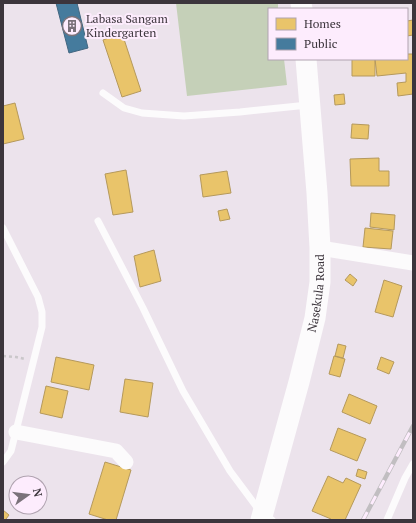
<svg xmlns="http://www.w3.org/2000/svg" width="416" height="523" font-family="'PT Serif',serif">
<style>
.green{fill:#c5d0b8}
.homes{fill:#e9c46a;stroke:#b5995c}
.public{fill:#457b9d;stroke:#426680}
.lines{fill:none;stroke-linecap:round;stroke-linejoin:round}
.path{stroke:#cac7ca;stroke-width:2.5;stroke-dasharray:3 3;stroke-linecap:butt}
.service{stroke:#fcfbfc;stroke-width:7}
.minor{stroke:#fcfbfc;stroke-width:15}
.secondary{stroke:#fcfbfc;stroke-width:21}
.rail-casing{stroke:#c1bec1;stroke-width:4.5}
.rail{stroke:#fdecfd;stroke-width:3;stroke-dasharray:9;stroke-linecap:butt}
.labels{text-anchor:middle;stroke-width:4;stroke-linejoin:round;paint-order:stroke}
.poi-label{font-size:12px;fill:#3c353c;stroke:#fdecfd;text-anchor:start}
.street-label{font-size:12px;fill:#3c353c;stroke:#fdecfd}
</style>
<rect width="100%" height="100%" fill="#ece3ec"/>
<path class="green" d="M176,3h102v6h-9v50h15l3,26 -100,11z"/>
<path class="homes" d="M413,20v15l-6,1v-15z
M122,33l19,58 -19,6 -19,-57z
M407,54h6v40l-15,2 -1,-13 9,-1v-9l-29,3 -2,-17h32z
M352,59h23v17h-23z
M344,94l1,10 -10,1 -1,-10z
M15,103l9,36 -21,5v-38z
M352,124l17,1 -1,14 -17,-1z
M379,158v13h10v15h-38l-1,-27z
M126,170l7,42 -20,3 -8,-41z
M227,171l4,22 -28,4 -3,-22z
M227,209l3,10 -10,2 -2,-10z
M371,213l24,2 -1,15 -24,-3z
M365,228l28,3 -2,18 -28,-2z
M154,250l7,31 -21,6 -6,-31z
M350,274l7,6 -4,6 -8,-6z
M384,280l18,6 -9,31 -18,-5z
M338,344l8,2 -3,12 -8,-2z
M334,356l11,3 -5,18 -11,-3z
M56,357l38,8 -5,25 -38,-8z
M381,357l13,5 -5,12 -12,-5z
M125,379l28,4 -5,34 -28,-5z
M46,386l22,5 -6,27 -22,-5z
M349,394l28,12 -7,18 -28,-12z
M338,428l28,11 -9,22 -27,-11z
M105,462l26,8 -15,50h-8l-19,-6z
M358,469l9,3 -2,7 -9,-3z
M328,476l15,7 3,-5 15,7 -16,35h-14v-1l-19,-8z
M3,510l6,5 -3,4 1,1h-4z"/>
<path class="public" d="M56,3h21l11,45 -19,5z"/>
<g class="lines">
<path class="path" d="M3,356l13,1 9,2"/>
<path class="service" d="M103,93l21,15 18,5 42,3 56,-4 68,-7
M98,221l45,87 40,83 47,80 32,43 10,6
M3,228l35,69 4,15v15l-31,124 -8,11
M387,520l18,-42 8,-14"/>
<path class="minor" d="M320,248l93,15
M16,432l100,19 10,11"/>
<g class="secondary">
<path d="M301,3l1,6"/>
<path id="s1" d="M261,520l38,-138 16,-64 5,-36v-34l-3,-55 -11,-134"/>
</g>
<g class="rail-casing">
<path id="rail" d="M363,520l50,-94"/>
</g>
<use href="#rail" class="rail"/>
</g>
<defs>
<g id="building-ring" transform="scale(1)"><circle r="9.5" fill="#fdecfd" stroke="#7a727a" stroke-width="1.5"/><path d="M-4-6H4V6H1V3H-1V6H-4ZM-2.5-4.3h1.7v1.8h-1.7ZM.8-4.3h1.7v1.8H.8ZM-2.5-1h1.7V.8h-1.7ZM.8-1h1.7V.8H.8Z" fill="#7a727a"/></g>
</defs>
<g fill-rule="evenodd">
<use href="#building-ring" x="72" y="26"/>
</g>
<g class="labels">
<g class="poi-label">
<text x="86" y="23">Labasa Sangam<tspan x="86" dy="14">Kindergarten</tspan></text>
</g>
<g class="street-label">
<text dy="4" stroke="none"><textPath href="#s1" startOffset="234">Nasekula Road</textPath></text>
</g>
</g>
<rect width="416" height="523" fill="none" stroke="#3c353c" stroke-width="8"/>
<rect x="268" y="8" width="140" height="52" fill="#fdecfd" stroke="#b0a3b0"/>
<rect x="276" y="18" width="20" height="12" fill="#e9c46a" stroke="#b0a3b0"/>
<text x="304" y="28" font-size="12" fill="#3c353c">Homes</text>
<rect x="276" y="38" width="20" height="12" fill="#457b9d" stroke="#b0a3b0"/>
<text x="304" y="48" font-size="12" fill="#3c353c">Public</text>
<g transform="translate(28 495) rotate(76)"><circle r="19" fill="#fdecfd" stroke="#b0a3b0"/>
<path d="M0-3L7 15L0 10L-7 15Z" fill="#7a727a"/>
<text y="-6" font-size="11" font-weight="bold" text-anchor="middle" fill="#3c353c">N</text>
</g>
</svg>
